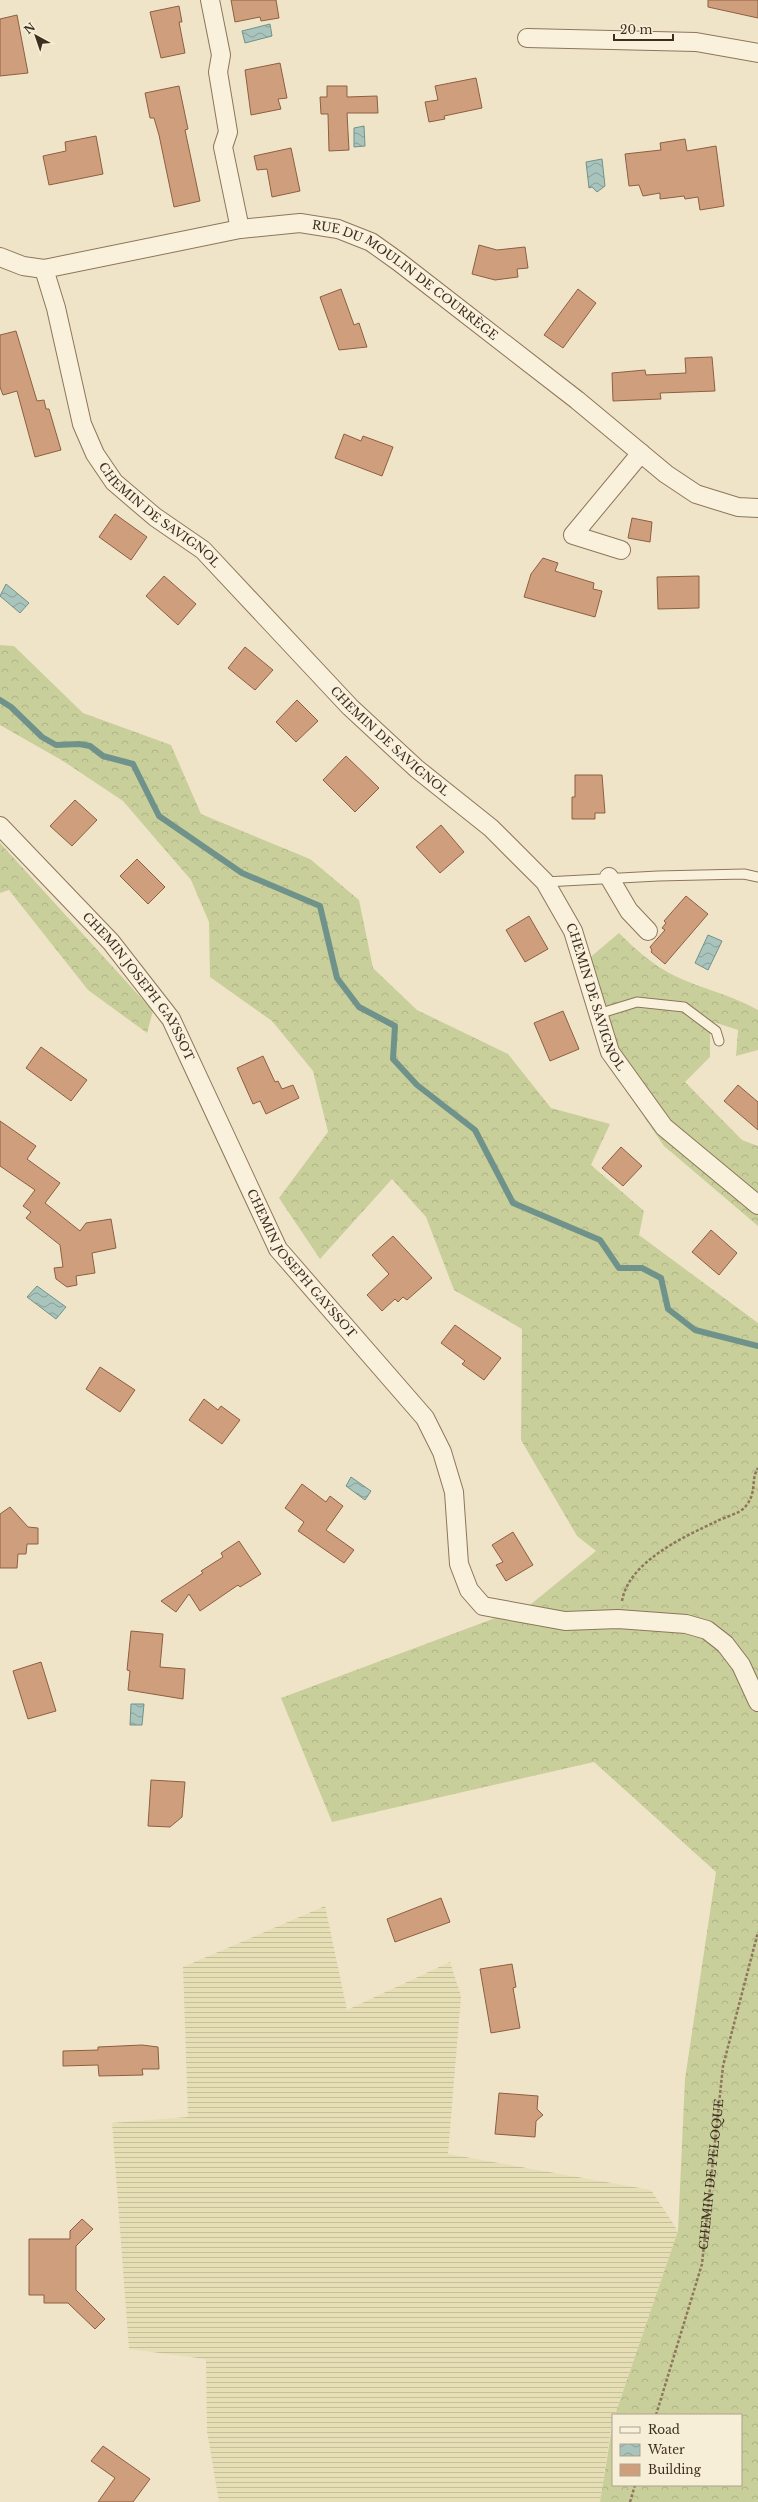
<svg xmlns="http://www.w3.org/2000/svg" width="758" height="2502" font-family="'Libre Baskerville',serif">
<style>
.farmland{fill:url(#farmland-rules)}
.forest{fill:url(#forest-crowns)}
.water{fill:url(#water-waves);stroke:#6f938a}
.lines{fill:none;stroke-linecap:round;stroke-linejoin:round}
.stream{stroke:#6f938a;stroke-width:6}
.building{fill:#cf9f7d;stroke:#8d5f41}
.lane-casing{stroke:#8d765c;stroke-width:11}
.street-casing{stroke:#8d765c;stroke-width:20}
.path{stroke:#8d765c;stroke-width:2.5;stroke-dasharray:3 2;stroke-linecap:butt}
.lane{stroke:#faf1dc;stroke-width:9}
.street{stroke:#faf1dc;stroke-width:18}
.labels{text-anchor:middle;stroke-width:4;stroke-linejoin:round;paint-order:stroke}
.street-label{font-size:12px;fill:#3d2e20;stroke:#f7eed8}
</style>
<defs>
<pattern id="farmland-rules" width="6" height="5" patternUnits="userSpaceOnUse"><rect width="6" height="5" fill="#e6deb5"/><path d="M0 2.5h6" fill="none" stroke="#c6bf9b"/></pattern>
<pattern id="forest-crowns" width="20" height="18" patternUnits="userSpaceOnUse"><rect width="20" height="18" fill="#c9cf9b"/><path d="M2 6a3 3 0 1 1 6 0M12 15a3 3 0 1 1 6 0" fill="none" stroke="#aeb285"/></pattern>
<pattern id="water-waves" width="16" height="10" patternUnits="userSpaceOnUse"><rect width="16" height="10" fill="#a9c4bc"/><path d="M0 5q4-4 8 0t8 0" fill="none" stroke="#8ba098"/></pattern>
</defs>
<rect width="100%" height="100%" fill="#f0e4c8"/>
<path class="farmland" d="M325,1906l22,104 103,-48 11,34 -13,158 203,36 27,41 -63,184h-2l-13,87h-381l-12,-71 -1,-72 -77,-10 -17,-226 76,-6 -5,-150z"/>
<path class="forest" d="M0,645l14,1 69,67 88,32 30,69 109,45 49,41 14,68 44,42 91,44 43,54 59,16 -19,41 53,46 -5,24 119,88v1179h-158l13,-81v64h128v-70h-126l63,-184 7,-152 31,-207 -122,-110 -262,60 -51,-124 249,-93 66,-54 -19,-15 -56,-96 1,-111 -68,-39 -28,-73 -34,-38 -72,80 -41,-61 49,-66 -15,-61 -41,-50 -62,-44 -1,-55 -18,-42 -68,-79 -60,-40 -63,-36z
M0,843l153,168 -6,22 -59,-43 -79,-100 -9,3z
M619,933c16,16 34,32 56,43 27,13 57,19 83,34v40l-22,6 2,-26 -28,-9v36l-25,25 57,58 16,6v80l-94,-80 -46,-67 -31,-119z"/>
<path class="water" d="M270,24l2,12 -27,7 -3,-12z
M364,126l1,20 -11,1v-19z
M602,159l3,27 -8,6 -5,-5 -3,1 -3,-26z
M6,584l23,19 -9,10 -20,-17z
M708,935l14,6 -14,29 -13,-7z
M37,1286l29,21 -10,12 -29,-22z
M351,1477l20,14 -6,9 -19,-14z
M131,1704h13l-2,21h-12z"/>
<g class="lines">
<path class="stream" d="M0,700l11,7 31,30 14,8 23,-1 11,2 13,10 30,8 26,52 83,57 78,33 17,72 22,29 36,19 -2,33 24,26 58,45 38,73 87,37 19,28h23l19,10 7,31 27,21 63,16"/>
</g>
<path class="building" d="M231,0h45l3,18 -18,3 -1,-4 -25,5z
M708,0h50v18l-50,-11z
M179,6l3,16h-3l6,31 -24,5 -11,-46z
M17,15l11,58 -28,3v-57z
M280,63l7,35 -9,1 3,10 -30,6 -6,-45z
M476,78l6,30 -38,8 1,3 -16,3 -4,-20 13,-2 -3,-14z
M179,86l9,43 -3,1 15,71 -26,6 -15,-72 -5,-17h-4l-5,-25z
M327,86h20v11l30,-1 1,17h-31l2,37 -20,1 -1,-37h-7l-1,-17h7z
M96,136l7,38 -54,11 -6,-29 23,-5 -1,-9z
M685,139l2,12 29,-5 8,60 -24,4 -2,-13 -13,2 -1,-3 -24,3v-6l-17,3 -4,-11 -10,1 -4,-32 36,-4 -1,-7z
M291,148l9,43 -28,6 -5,-28 -10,1 -3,-14z
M479,245l18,5 28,-3 3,21 -11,1 1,8 -23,3 -23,-6z
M341,289l13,36 5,-2 8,24 -28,3 -19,-53z
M578,289l18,14 -33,45 -19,-13z
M16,331l21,70 7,-1 2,9h3l12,41 -26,7 -18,-66 -14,4 -3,-8v-52z
M712,357l3,34 -55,2 1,6 -48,2 -1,-28 33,-3 1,5 40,-2 -1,-15z
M344,434l17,7 2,-5 30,11 -11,29 -47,-18z
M115,514l32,23 -16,23 -32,-23z
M632,518l20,4 -2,20 -22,-4z
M543,558l15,5 -3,8 39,12 -1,6 9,2 -7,26 -71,-20 7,-23z
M164,576l32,28 -18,21 -32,-29z
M699,576v32l-41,1 -1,-32z
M245,647l28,23 -18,20 -27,-22z
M297,700l21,21 -22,21 -20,-20z
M346,756l33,32 -24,24 -32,-32z
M575,775h27l3,38h-10v6h-23v-22h3z
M75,800l22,20 -25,26 -22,-20z
M441,825l23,27 -24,21 -24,-26z
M137,859l28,28 -17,17 -28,-28z
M686,896l22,18 -43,50 -14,-12 1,-2 -2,-3 15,-17 -3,-2 4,-5 -2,-2z
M529,916l19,33 -23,13 -19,-32z
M563,1011l16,38 -29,12 -16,-38z
M41,1047l46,33 -16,21 -45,-33z
M263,1056l12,26 3,-1 4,8 11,-4 6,13 -33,16 -6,-13 -7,3 -16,-36z
M738,1085l20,17v28l-34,-29z
M0,1121l36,25 -9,13 33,24 -15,20 35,28 6,-8 25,-4 5,29 -24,5 3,20 -19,3 1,9 -10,2 -11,-8 -2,-11 9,-1 -3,-22 -34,-27 5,-6 -8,-6 12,-16 -35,-24z
M621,1147l21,19 -19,20 -21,-18z
M711,1230l26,23 -18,22 -27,-23z
M393,1236l39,42 -25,22 -4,-3 -5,5 -3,-3 -13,12 -15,-16 22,-21 -17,-19z
M455,1325l46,33 -17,22 -22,-16 3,-3 -24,-18z
M100,1367l35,23 -15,22 -34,-23z
M204,1399l14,11 3,-4 19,14 -18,24 -33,-24z
M302,1484l24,18 4,-6 13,10 -17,24 28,20 -10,13 -46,-32 6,-9 -19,-14z
M10,1507l18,20 10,1v16h-11l-1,10h-8l-1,14h-17v-54z
M513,1532l20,33 -27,16 -10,-16 7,-3 -11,-17z
M239,1541l22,33 -21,13 -2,-2 -38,26 -11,-17 -13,18 -15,-11 42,-28 -2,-2 22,-14 -2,-4z
M131,1631l32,3 -3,33 25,2 -2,30 -55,-9 2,-19 -3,-1z
M41,1662l15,49 -28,8 -15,-48z
M151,1780l34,2 -3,35 -12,10 -22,-1z
M441,1898l9,24 -55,20 -8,-23z
M512,1964l4,23 -3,1 7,40 -29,5 -11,-64z
M142,2045l16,2 1,22h-17l1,6 -44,1 -1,-11 -35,1v-15l35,-1v-3z
M499,2093l39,3 -1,13 6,6 -7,6 -1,16 -40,-3z
M82,2219l11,10 -17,17v44l29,29 -10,10 -27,-26h-24v-8h-15v-56h41v-8z
M103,2446l47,33 -17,23h-35l17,-24 -24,-17z"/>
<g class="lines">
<g class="lane-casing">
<path id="lane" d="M545,882l113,-6 86,-2 14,3
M598,1014l39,-12 47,5 32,24 3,10"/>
</g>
<g class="street-casing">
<g id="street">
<path d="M210,0l11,55 -3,17 10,60 -5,15 17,82"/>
<path d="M527,38l169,4 62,11"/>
<path id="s2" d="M0,257l23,9 21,3 196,-40 60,-6 38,6 33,13 28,20 178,138 89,74 30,20 42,13 20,1"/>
<path id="s3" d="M44,269l12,39 26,116 13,30 19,28 41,35 48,33 147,157 67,62 74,59 54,54 28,49 37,121 54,75 94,78"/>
<path d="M621,550l-48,-15 68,-82"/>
<path id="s4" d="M0,826l111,116 60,77 107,230 147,169 17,34 12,40 5,72 10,26 14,16 82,15 53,-2 68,5 21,6 18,14 16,21 17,37"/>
<path d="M609,877l20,34 19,20"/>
</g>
</g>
<g class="path">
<path d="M622,1601c7,-40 62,-64 95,-80 8,-4 22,-7 28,-14 13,-15 5,-27 13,-39"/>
<path id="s1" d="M656,2415l46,-151 21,-198 35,-134"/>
<path d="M630,2502l5,-17"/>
</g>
<use href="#lane" class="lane"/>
<use href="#street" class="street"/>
</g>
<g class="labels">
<g class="street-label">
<text dy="4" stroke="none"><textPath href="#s2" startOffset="428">RUE DU MOULIN DE COURRÈGE</textPath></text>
<text dy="4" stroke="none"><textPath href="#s3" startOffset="282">CHEMIN DE SAVIGNOL</textPath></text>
<text dy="4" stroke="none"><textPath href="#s3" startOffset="606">CHEMIN DE SAVIGNOL</textPath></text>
<text dy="4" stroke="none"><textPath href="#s4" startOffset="213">CHEMIN JOSEPH GAYSSOT</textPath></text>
<text dy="4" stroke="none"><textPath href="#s3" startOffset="942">CHEMIN DE SAVIGNOL</textPath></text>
<text dy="4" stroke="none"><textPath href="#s4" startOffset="537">CHEMIN JOSEPH GAYSSOT</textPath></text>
<text dy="4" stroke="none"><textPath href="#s1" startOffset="248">CHEMIN DE PELOQUE</textPath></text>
</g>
</g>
<rect x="612" y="2414" width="130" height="72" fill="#f7eed8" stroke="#ada18e"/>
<rect x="620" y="2427" width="20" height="6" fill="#faf1dc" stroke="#ada18e"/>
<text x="648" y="2434" font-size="12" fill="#3d2e20">Road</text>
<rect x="620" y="2444" width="20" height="12" fill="url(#water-waves)" stroke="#ada18e"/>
<text x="648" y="2454" font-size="12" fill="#3d2e20">Water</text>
<rect x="620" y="2464" width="20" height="12" fill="#cf9f7d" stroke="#ada18e"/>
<text x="648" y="2474" font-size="12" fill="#3d2e20">Building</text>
<g transform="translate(36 36) rotate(320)" stroke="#f7eed8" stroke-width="3" paint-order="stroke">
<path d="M0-3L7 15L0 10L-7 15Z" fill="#3d2e20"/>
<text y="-6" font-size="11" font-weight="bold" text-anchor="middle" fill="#3d2e20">N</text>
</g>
<path d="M614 34v6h59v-6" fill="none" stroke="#3d2e20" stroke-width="2"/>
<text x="620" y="34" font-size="12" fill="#3d2e20" stroke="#f7eed8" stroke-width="3" paint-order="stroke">20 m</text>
</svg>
